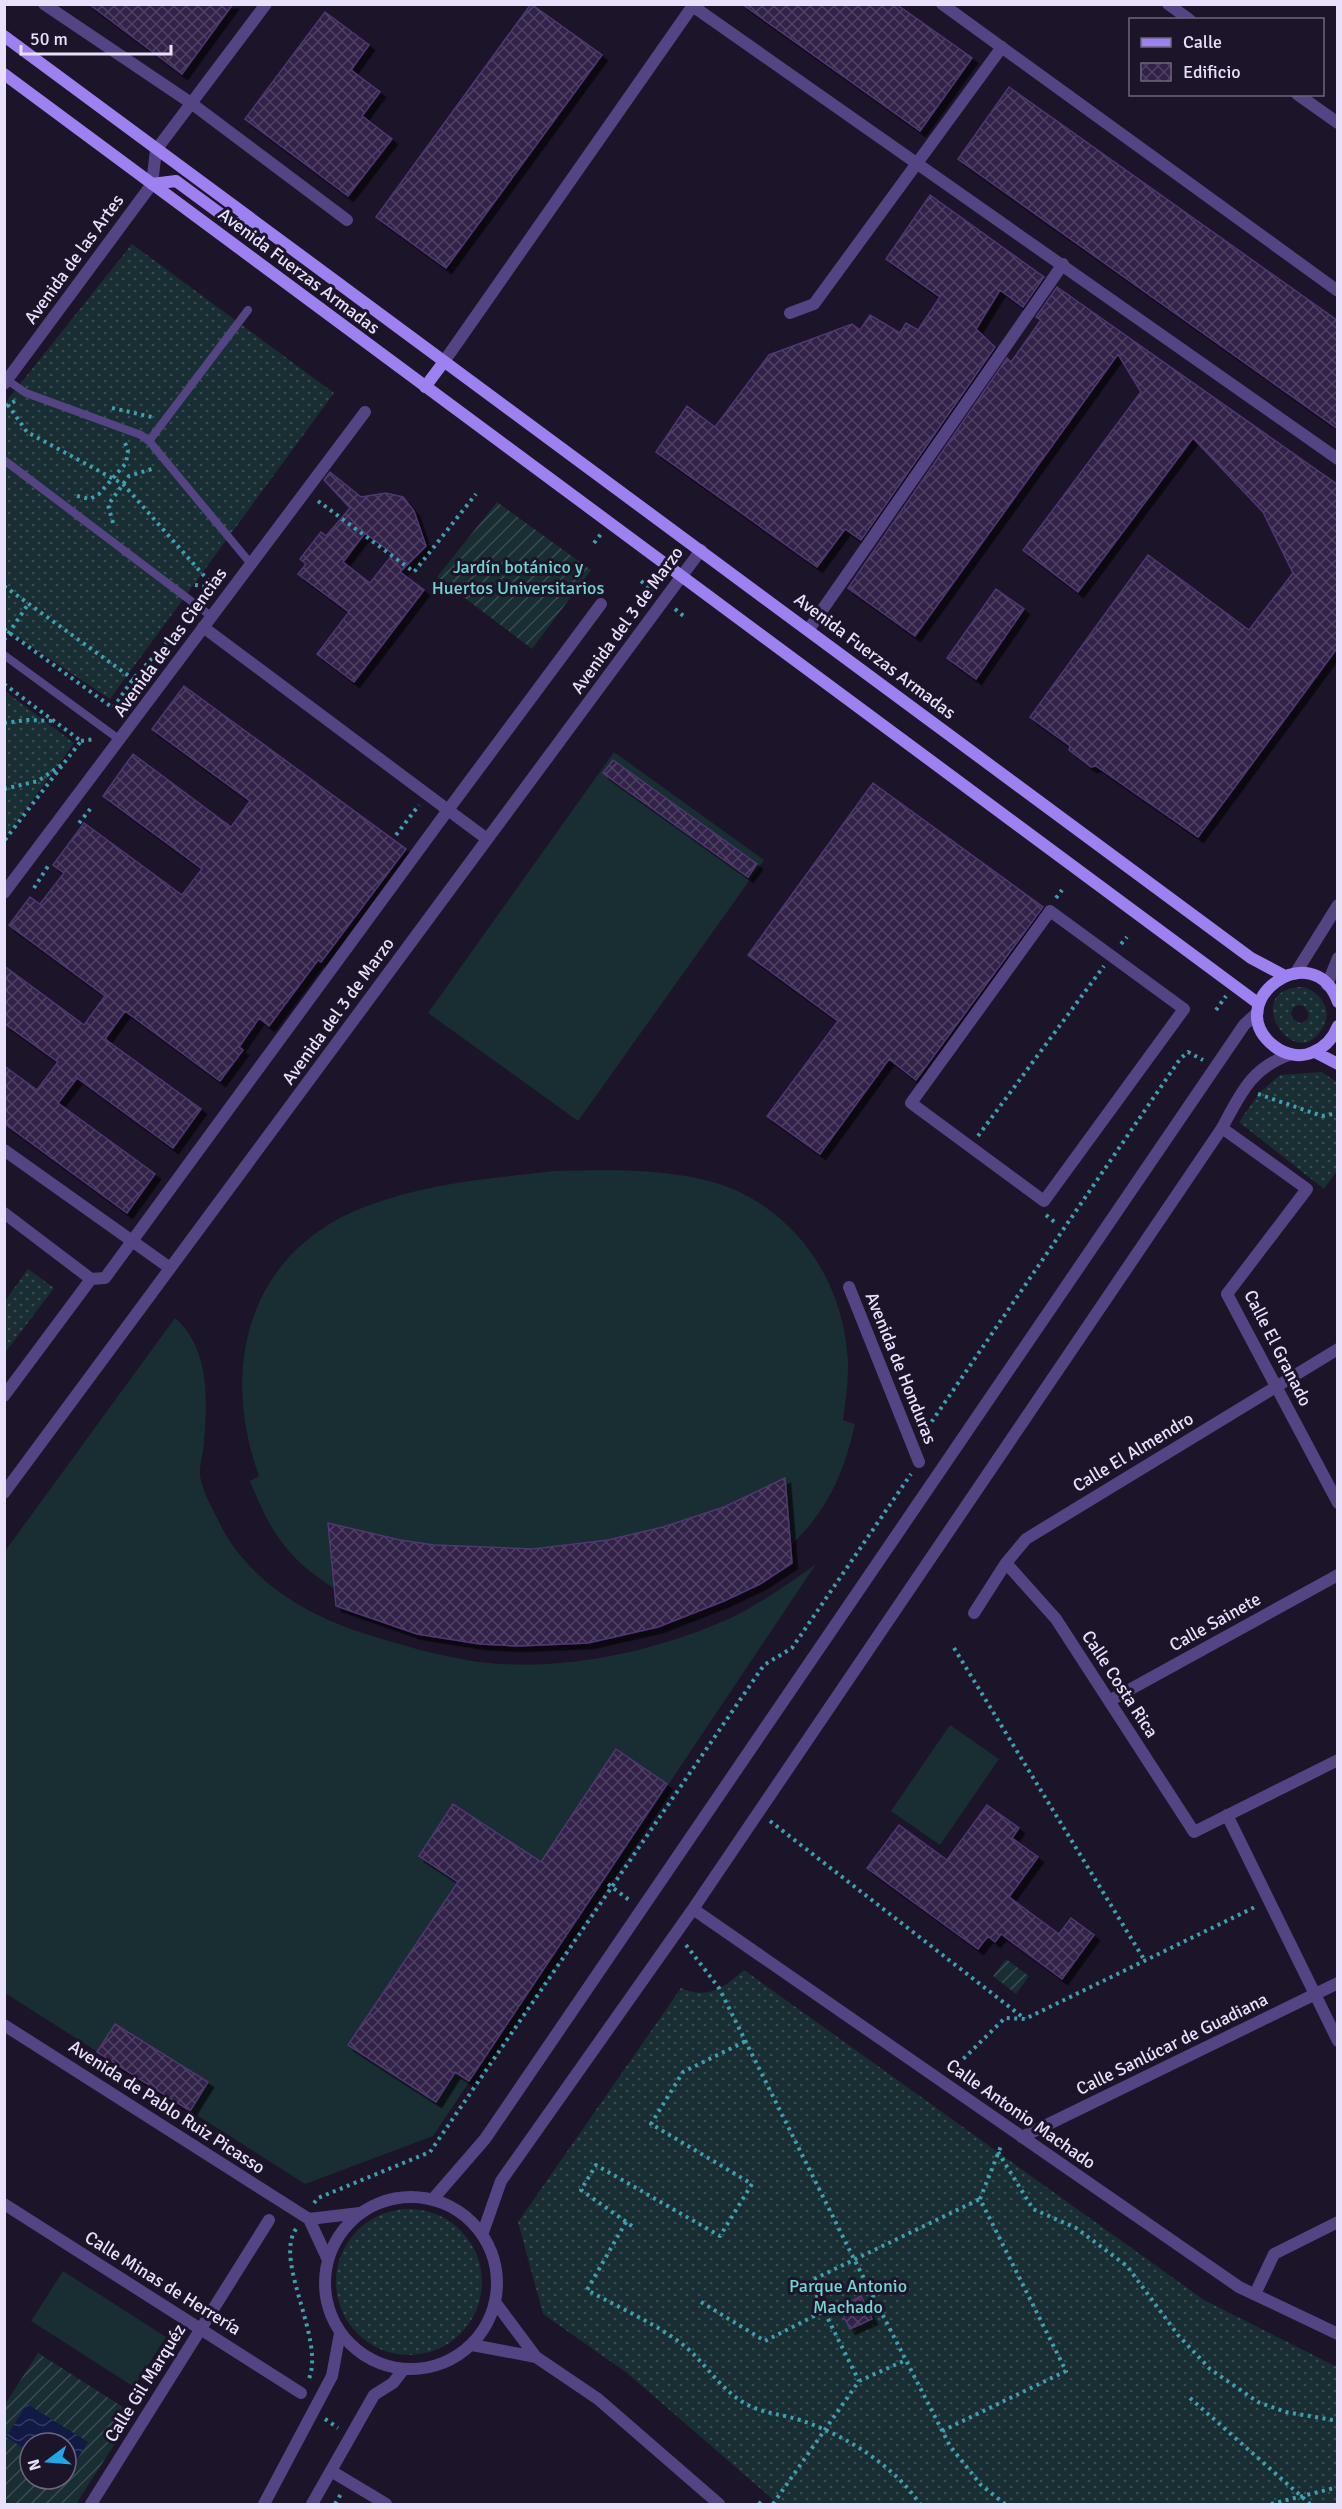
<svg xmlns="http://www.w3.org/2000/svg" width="1342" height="2509" font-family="Signika,sans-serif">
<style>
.grass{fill:url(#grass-dots);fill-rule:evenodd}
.garden{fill:url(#garden-furrows);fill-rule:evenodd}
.pitch{fill:#182e33}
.water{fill:url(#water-waves)}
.building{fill:url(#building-cross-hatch);stroke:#4f3771;stroke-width:1.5;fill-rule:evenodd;filter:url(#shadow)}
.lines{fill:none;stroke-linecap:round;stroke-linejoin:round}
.path{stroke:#3f9eb0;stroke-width:4;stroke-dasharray:3 4.5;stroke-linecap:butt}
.service{stroke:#554483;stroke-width:8}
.pedestrian{stroke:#554483;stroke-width:12}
.minor{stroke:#554483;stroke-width:12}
.tertiary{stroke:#554483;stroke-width:12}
.secondary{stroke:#9d81f1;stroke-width:12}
.labels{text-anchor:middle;stroke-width:6;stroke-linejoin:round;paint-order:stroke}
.street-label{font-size:18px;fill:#e9e0fb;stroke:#1c1429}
.park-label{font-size:18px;fill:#72d5d2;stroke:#1c1429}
</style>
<defs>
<pattern id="grass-dots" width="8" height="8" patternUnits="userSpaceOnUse" patternTransform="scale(1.5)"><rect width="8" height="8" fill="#182e33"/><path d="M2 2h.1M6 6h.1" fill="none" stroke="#3a4c51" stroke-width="1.8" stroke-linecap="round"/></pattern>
<pattern id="garden-furrows" width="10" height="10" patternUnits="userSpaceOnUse" patternTransform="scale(1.5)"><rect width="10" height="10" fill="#182e33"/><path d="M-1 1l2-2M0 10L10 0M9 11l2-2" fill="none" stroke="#3a4c51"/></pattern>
<pattern id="water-waves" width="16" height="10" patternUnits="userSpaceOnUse" patternTransform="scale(1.5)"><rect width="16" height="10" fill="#111945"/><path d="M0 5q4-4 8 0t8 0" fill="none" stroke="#343a61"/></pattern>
<pattern id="building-cross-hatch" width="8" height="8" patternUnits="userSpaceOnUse" patternTransform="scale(1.5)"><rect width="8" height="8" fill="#322248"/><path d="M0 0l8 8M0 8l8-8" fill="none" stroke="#504263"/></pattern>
<filter id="shadow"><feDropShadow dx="5.5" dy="5.5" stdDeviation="0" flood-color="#0009"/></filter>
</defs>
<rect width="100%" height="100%" fill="#1c1429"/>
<path class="grass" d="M132,244l202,149 -224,306 -105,-70 -1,-225z
M5,691l69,52 -69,95z
M1304,987c17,6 29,23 19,40 -28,52 -86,-41 -19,-40zM1298,1005l6,1 5,8 -2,6 -7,3 -7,-4 -2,-6 2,-5z
M1322,1072l16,11 -1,88 -13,18 -85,-67 21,-30 20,-17z
M28,1269l26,19 -49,65v-52z
M744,1970l460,330 133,67v137h-559l-151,-131 -84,-59 -25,-92 163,-234c27,12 42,0 63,-18z
M336 2282a73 73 0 1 1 146 0a73 73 0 1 1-146 0Z"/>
<path class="garden" d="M497,502l94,68 -59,79 -95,-72z
M1006,1959l23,17 -13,18 -23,-18z
M38,2353l96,61 -58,90h-71l-1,-98zM30,2443h36v36h-36z"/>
<path class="pitch" d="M614,752l150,108 -186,261 -150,-108z
M555,1171c49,-1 102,-3 150,9 80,19 135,91 142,171 3,23 -1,46 -4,69l12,4c-11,49 -27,86 -64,121l1,18c-141,93 -300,108 -456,43l-2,-18c-47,-29 -64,-57 -84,-107l9,-5c-40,-111 -10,-226 108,-270 60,-23 125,-28 188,-35z
M175,1318c34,29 33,81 29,122 0,11 -5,25 -4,36 2,14 11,30 17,42 28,61 88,97 149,116 35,11 70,21 106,27 83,12 175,-7 252,-40 33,-15 63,-36 92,-57l-383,572 -128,48 -300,-191v-442z
M950,1725l49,34 -59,86 -49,-34z
M63,2271l103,66 -32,50 -103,-66z"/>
<path class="water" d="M27,2404l61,38 -21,34 -1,-33h-36v9l-24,-15z"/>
<path class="building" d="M89,4h144l-51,70z
M531,4l71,51 -156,213 -70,-51z
M742,4h154l76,54 -52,73z
M325,12l44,33 -18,25 29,22 -18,24 30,23 -44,57 -103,-77z
M1009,87l329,234v108l-380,-270z
M930,195l114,82 -21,30 -23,-17 -24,39 19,18 -134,193 -16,-11 -28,38 -161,-115 31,-46 28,21 54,-72 83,-31 8,6 10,-15 30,18 6,-10 12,7 22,-33 -54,-38z
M1057,287l281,198v162l-140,190 -102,-71 -5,1 -22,-17 1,-4 -40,-29 118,-162 101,75 44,-57 -30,-61 -70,-74 -115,154 -55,-42 118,-158 -23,-38 -203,282 -67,-48 159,-230 4,4 30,-42 -5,-3z
M330,472l31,25 25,-4 17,4 11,14 12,35 -26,26 24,18 -70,92 -37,-28 32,-42 -51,-38 8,-10 -6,-5 21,-27 5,4 24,-28 -26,-28zM365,533l28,21 -23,29 -27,-21z
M996,589l28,20 -48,70 -29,-21z
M184,686l222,163 -85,113 -3,-2 -49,66 -10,-8 -20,29 4,3 -23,31 -95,-70 -20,28 96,70 -28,39 -96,-70 -19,25 97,71 -28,39 -123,-90v-57l33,24 21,-28 -54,-39v-57l80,59 21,-29 -96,-71 21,-28 10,7 24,-31 -11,-8 31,-42 98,72 20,-26 -99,-73 30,-42 98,73 19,-26 -98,-72z
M613,760l144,104 -9,13 -145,-104z
M873,783l170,124 -127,173 -27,-21 -69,95 -53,-38 71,-95 -90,-66z
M785,1478l7,85 -32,21 -36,17 -66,26 -70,16 -71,3 -37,-2 -63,-10 -81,-28 -8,-83 72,17 34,5 99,4 75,-9 55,-13 61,-20z
M616,1749l51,35 -198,297 -14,-9 -19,30 -88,-57 110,-163 -39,-26 34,-52 88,58z
M987,1805l32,23 -7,10 26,19 -29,40 50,37 12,-16 23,17 -32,44 -61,-45 -6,8 -7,-6 -10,13 -111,-81 32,-43 48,35z
M115,2024l93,58 -18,29 -93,-59z
M861,2296l11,23 -22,10 -11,-22z"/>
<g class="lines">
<path class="path" d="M15,401l-7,4 19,27 96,52 91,103
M112,408l40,9
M77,496l13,3 9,-5 27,-31 2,-13 -3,-7
M318,501l96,71 62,-78
M113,523l-5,-18 21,-29 26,-8
M594,543l7,-9
M641,581l12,10
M195,585l17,2
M4,586l129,93
M675,609l11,9
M4,629l109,79 20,-29 46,-50 7,-15
M4,640l25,-37
M4,684l77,57 -77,100
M4,723l23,-3 27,1
M81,741l14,-2
M4,789l34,-8 25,-17
M79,823l12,-15
M396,835l23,-30
M34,888l16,-25
M1056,898l6,-8
M1121,944l6,-7
M1216,1010l10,-14
M1258,1094l64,22 16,-3
M978,1136l126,-170
M1046,1215l11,9
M930,1443l-2,-16 252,-368 8,-7 15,8
M954,1648l191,313
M770,1821l255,198
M608,1884l21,16
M686,1945l33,43 135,271 96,187 31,39 24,19
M958,2064l47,-46 20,1 230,-112
M998,2152l35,57 43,19 51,38 51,69 32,34 48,33 28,10 52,9
M314,2203l4,-5 112,-46 334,-487 28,-17 119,-174
M626,2222l-39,68c29,16 61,30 88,49 27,17 42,49 71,65 18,10 37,10 57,17 45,16 90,44 117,83
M632,2226l-51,-36 15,-25 124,71 32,-52 -101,-60 32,-52 63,-31
M296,2229c-23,33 31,112 12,152
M701,2302l64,39 59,-30 35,70
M824,2311l-14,-30 170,-82
M1190,2398l120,106
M325,2419l13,9
M942,2431l124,-60 -86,-172 21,-53
M335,2504l6,-10
M759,2504l4,-4
M773,2504l86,-123 47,-21
M1271,2504l67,-17"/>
<path class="service" d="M7,380l19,13 115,42 8,6 102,123
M149,441l99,-131
M4,460l207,156
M4,655l116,85"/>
<path class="pedestrian" d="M1050,911l134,98 -140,192 -133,-98z
M849,1287l70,175
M4,2204l297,189
M91,2504l178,-284"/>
<path class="minor" d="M44,4l147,99 156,117
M942,4l396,287
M1168,4l22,16
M694,7l644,452
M1297,94l41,29
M156,150l110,-146
M790,313l24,-9 188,-257
M443,363l251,-359
M809,629l254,-365
M487,839l-39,-29 153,-206
M4,893l361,-481
M1222,1128l85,61 -80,105 111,209
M4,1150l166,118
M4,1213l87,66 -87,117
M91,1279l14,-1 343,-468 -245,-183
M1006,1563l50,56 138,213 144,-72
M974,1613l32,-50 20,-24 312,-190
M1109,1701l229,-126
M1227,1815l111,226
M1022,2137l316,-154
M1255,2294l19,-40 64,-32
M331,2471l55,33"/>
<path class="tertiary" d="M4,384l148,-200 4,-34
M1295,974l43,-69
M1327,985l11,-27
M4,1493l697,-943
M693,1909l546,378 99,47
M4,2025l305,194 19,41
M325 2283a86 86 0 1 1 172 0a86 86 0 1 1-172 0Z
M433,2199l52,-60 759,-1114 14,-13
M309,2219l51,-6
M482,2235l19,-54 192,-272 529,-781c19,-35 29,-60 69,-74
M495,2302l41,55 62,42 121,105
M472,2345l64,12
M264,2504l68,-128 8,-43
M312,2504l62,-109 19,-12 10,-13"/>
<path class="secondary" d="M4,36l1247,922 34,18
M4,74l1255,930
M152,184l24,-3 57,42h22
M425,387l18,-24
M1338,1002c-25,-69 -119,1 -64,44 11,9 27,12 39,6 13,-5 20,-14 25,-26
M1315,1052l23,12"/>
</g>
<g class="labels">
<g class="street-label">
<text transform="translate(74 259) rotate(-54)" y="6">Avenida de las Artes</text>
<text transform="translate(299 271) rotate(37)" y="6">Avenida Fuerzas Armadas</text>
<text transform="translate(627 620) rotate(-54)" y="6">Avenida del 3 de Marzo</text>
<text transform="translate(170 642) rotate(-54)" y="6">Avenida de las Ciencias</text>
<text transform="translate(875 656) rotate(37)" y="6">Avenida Fuerzas Armadas</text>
<text transform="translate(338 1011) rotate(-54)" y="6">Avenida del 3 de Marzo</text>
<text transform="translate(1278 1348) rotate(63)" y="6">Calle El Granado</text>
<text transform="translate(901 1368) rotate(68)" y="6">Avenida de Honduras</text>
<text transform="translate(1133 1452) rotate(-31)" y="6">Calle El Almendro</text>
<text transform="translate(1215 1622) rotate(-29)" y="6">Calle Sainete</text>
<text transform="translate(1120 1684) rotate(57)" y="6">Calle Costa Rica</text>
<text transform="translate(1172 2044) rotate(-26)" y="6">Calle Sanlúcar de Guadiana</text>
<text transform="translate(167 2107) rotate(33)" y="6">Avenida de Pablo Ruiz Picasso</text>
<text transform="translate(1021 2114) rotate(35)" y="6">Calle Antonio Machado</text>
<text transform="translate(163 2283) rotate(32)" y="6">Calle Minas de Herrería</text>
<text transform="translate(145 2383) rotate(-58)" y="6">Calle Gil Marquéz</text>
</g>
<g class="park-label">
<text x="518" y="573">Jardín botánico y<tspan x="518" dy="21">Huertos Universitarios</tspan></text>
<text x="848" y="2292">Parque Antonio<tspan x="848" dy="21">Machado</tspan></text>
</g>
</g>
<rect width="1342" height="2509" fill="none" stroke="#e9e0fb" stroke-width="12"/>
<rect x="1129" y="18" width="195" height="78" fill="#1c1429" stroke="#6e667d" stroke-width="1.5"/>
<rect x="1141" y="38" width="30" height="9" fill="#9d81f1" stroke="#6e667d" stroke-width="1.5"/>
<text x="1183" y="48" font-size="18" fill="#e9e0fb">Calle</text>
<rect x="1141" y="63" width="30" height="18" fill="url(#building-cross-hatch)" stroke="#6e667d" stroke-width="1.5"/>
<text x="1183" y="78" font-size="18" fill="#e9e0fb">Edificio</text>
<g transform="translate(48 2461) rotate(254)"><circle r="28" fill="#1c1429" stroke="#6e667d" stroke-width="1.5"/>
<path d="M0-4.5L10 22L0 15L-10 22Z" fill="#21a7e6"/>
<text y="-9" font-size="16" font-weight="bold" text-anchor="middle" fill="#e9e0fb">N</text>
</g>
<path d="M21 45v9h150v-9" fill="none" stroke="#e9e0fb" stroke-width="3"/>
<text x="30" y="45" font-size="18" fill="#e9e0fb" stroke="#1c1429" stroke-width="4.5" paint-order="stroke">50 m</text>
</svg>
